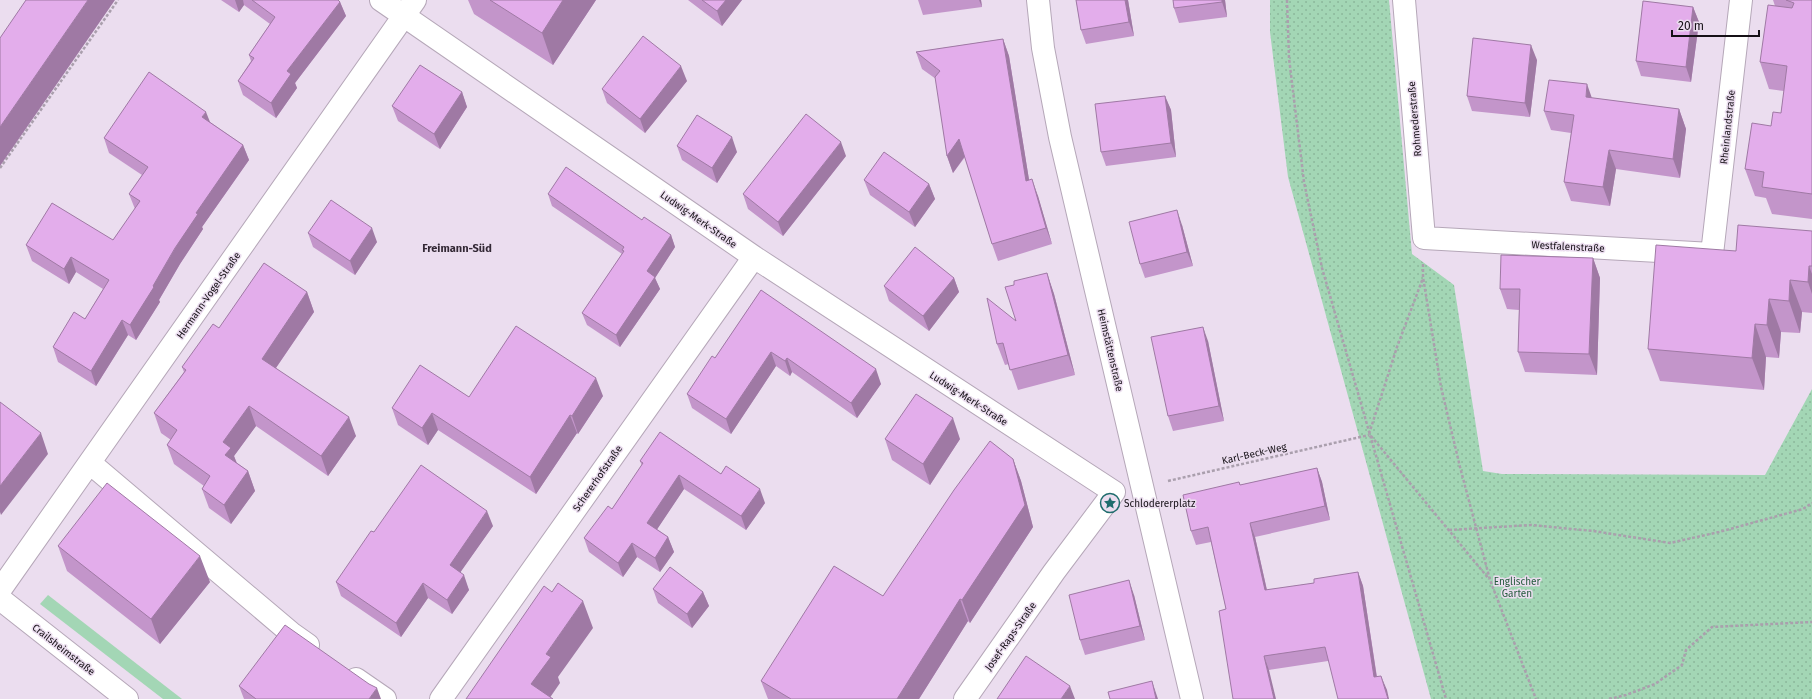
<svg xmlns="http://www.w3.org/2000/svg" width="1812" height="699" font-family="'Fira Sans',sans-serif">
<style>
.grass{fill:#a3d6b5}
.park{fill:url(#park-dots)}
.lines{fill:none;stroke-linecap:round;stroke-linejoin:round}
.minor-casing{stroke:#b5a7b8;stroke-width:24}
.path{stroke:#aa9fad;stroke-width:2.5;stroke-dasharray:3 2;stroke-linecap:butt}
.minor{stroke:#fff;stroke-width:22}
.wall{fill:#c395ca}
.shaded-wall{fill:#9f79a4}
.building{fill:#e3adeb;stroke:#9f79a4}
.labels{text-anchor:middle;stroke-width:3;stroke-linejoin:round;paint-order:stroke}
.street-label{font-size:10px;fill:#151016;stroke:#ebddef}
.poi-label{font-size:10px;fill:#151016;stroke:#ebddef;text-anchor:start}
.park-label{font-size:10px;fill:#235b3c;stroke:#ebddef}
.neighbourhood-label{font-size:11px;font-weight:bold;fill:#332835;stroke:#ebddef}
</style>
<defs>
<pattern id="park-dots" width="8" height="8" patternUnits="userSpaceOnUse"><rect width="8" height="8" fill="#a3d6b5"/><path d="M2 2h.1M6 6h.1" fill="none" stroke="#8bb79b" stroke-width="1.8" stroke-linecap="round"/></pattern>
</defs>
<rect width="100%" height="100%" fill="#ebddef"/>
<path class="grass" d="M48,595l134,104h-19l-123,-95z"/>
<path class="park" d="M1270,0h119l23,254 42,31 29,186 19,3 263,1 47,-86v310h-381l-143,-522 -18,-145z"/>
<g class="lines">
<g class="minor-casing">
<path id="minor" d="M381,0l373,257 360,235 -60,80 -89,127
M1038,0l5,48 17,89 132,562
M1404,0l20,238 288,16 29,-254
M90,463l201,170 17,12
M0,590l415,-590
M0,599l127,100
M356,679l29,20
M441,699l313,-442"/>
</g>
<path class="path" d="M1287,0l2,58 15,124 18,86 124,431
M0,168l118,-168
M1423,264v13l18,110 19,80 30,113 46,119
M1369,434l28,-87 26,-69
M1371,436l118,143
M1168,481l201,-46
M1449,530l82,-5 62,6 77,12 49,-11 84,-23 9,-6
M1609,699l17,-4 29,-11 27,-19 4,-15 26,-23 100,-5"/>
<use href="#minor" class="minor"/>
</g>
<path class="wall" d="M221,0h117l2,2 6,14 -51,67 2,5 -21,30 -33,-23 -5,-14 13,-20 -2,-6 21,-31 -26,-19 -5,7z
M468,0h128l-43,65 -79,-51z
M688,0h54l-20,26z
M918,0h63l1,7 -59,8z
M1076,0h52l6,36 -48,8 -5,-14z
M1225,0l2,17 -48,6 -5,-15z
M1773,0h39v219l-40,-5 -6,-16 -11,-2 -10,-27 26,-43 10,-13 3,-22 -15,-2 -9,-27 15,-56z
M1693,7l6,15 -8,60 -50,-6 -5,-15z
M1003,39l6,17 20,124 9,16 14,48 -54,17 -6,-17 -27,-87 -12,16 -6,-17 -11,-77 -14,-10 -6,-17z
M1537,60l-7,57 -58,-6 -5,-15z
M687,81l-42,52 -38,-30 -5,-14z
M462,92l5,15 -27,42 -42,-28 -6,-15z
M1165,96l6,14 5,47 -70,9 -5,-14z
M1592,98l87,11 7,20 -6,49 -64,-9 -6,37 -39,-5 -7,-19 7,-49 -20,-3 -7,-19z
M210,122l33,23 6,15 -47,67 1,2 -23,35 -21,36 1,2 -24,38 -8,-5 -32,51 -38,-24 -5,-15 32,-28 18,-30 -27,-17 -7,12 -37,-23 -6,-16 87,-5 22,-31 -6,-15 13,-19 -33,-22 -5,-15z
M677,146l60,6 -20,31 -35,-23z
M846,156l-63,80 -35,-27 -5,-15z
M864,180l65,4 6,15 -20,28 -45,-32z
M548,194l94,26 29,15 4,12 -20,31 5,11 -40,58 -33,-22 -5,-12 40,-59 -70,-48z
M1182,225l11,41 -48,12 -5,-14z
M1812,231v82l-10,-1 -2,21 -19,-1 -2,26 -13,-1 -2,33 -104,-9 -12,-32 88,-98z
M308,233l69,9 -22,33 -42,-28z
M1593,258l7,20 -3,97 -72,-3 -7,-20 1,-42 -12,-1 -7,-20z
M1047,273l7,21 21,81 -57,15 -9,-26 -4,1 -8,-21 19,-23 -2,-36z
M954,278l5,14 -30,39 -40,-30 -5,-15z
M761,290l120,94 -24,34 -65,-46 -2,4 -14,-10 -45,68 -39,-26 -5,-14 28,-36z
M307,292l7,20 -38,56 80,68 -28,40 -72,-50 -22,30 3,7 11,8 7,20 -24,33 -22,-16 -7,-19 2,-3 -30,-22 -7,-19 4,-5 -10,-7 -7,-20 30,-41 -2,-5 37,-39z
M1208,341l16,80 -51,10 -5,-15z
M603,396l-25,38 -1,-1 -41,61 -98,-64 -10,15 -30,-20 -6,-17 77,-11z
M885,439h75l-30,46 -38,-25z
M1013,459l8,22 12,46 -63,96 -2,-2 -49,78h-151l-7,-18 122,-85z
M640,461l125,42 -19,27 -62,-41 -27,40 11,8 6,15 -14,20 -23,-15 -14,20 -34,-25 -5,-14 28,-29 30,-43z
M1317,468l5,14 8,38 -75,17 12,53 47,-7 44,-11 5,14 14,91 10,13 -59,-29 -59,9 -43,-61 -15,-67 -15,3 -5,-14 48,-49 1,3z
M493,526l-33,46 9,18 -17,24 -24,-16 -27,39 -60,-41 -5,-14 38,-50z
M58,546l152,36 -50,62 -93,-73z
M653,589l50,3 6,14 -17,22 -34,-25z
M1134,595l11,45 -60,15 -5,-15z
M239,686l142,13h-137z"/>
<path class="shaded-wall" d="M88,0h27l-115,166v-39z
M235,0h8l1,5 -5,7z
M563,0h33l-43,65 -11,-32z
M726,0h16l-20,26 -5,-15z
M979,0h2l1,7z
M1125,0h3l6,36 -5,-14z
M1222,0h3l2,17 -5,-15z
M340,2l6,14 -51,67 2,5 -21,30 -5,-15 16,-32z
M1693,7l6,15 -8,60 -5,-15z
M1003,39l6,17 23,142 -6,-17z
M1531,45l6,15 -7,57 -5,-14z
M681,66l6,15 -42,52 -5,-14z
M1587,84l7,20 -8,-7z
M462,92l5,15 -27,42 -6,-15z
M1165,96l6,14 5,47 -5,-14z
M1679,109l7,20 -6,49 -7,-19z
M206,112l6,15 -10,-10z
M732,137l5,15 -20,31 -5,-15z
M959,139l6,17 -12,17 -6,-17z
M841,142l5,14 -63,80 -5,-14z
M243,145l6,15 -47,67 1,2 -23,35 -21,36 1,2 -24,38 -6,-15 66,-112z
M1609,150l7,19 -6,37 -7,-19z
M1032,179l6,17 14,48 -6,-16z
M929,184l6,15 -20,28 -6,-15z
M1177,210l5,15 11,41 -6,-14z
M372,228l5,14 -22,33 -5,-14z
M671,235l4,12 -20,31 5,11 -40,58 -4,-12 31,-64z
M71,257l5,15 -7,12 -5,-15z
M1593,258l7,20 -3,97 -8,-21z
M1809,266l3,8v20l-4,-12z
M1047,273l7,21 21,81 -7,-20z
M954,278l5,14 -30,39 -6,-15z
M1790,280l12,32 -2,21 -11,-32z
M307,292l7,20 -45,66 -7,-19z
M1769,299l12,33 -2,26 -12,-33z
M122,320l6,15 -32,51 -5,-15z
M1755,324l11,33 -2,33 -12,-32z
M1203,327l5,14 16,80 -5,-15z
M771,352l5,14 -45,68 -5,-15z
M787,358l5,14 -2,4 -5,-15z
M876,369l5,15 -24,34 -6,-15z
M596,378l7,18 -25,38 -6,-18z
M249,406l7,20 -22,30 4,11 -13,-12 -2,-13z
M432,413l6,17 -10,15 -6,-17z
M570,415l7,18 -41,61 -6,-17z
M349,417l7,19 -28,40 -7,-20z
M953,418l7,21 -30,46 -7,-21z
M41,433l7,21 -47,61 -1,-3v-26z
M1013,459l8,22 12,46 -63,96 -8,-23z
M1317,468l5,14 8,38 -5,-14z
M248,471l7,20 -24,33 -7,-19z
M679,475l5,14 -32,48 -5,-14z
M760,489l5,14 -19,27 -5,-14z
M487,511l6,15 -38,54 -5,-15z
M1250,523l5,14 15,67 -5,-14z
M668,537l6,15 -14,20 -5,-14z
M632,543l5,14 -14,20 -5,-14z
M200,556l10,26 -50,62 -9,-25z
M1358,572l5,14 16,106 -5,-15z
M464,575l5,15 -17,24 -5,-14z
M1129,580l5,15 11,45 -5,-14z
M423,583l5,15 -27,39 -5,-14z
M703,592l6,14 -17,22 -5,-14z
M960,599l8,22 -49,78h-22z
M583,601l10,27 -35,49 2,6 -11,16 -18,-15 15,-30z
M1264,656l5,14 7,29h-2z
M1381,676l6,14 2,9h-1z
M1152,681l6,18h-2z
M1070,686l5,13h-14z
M377,688l4,11h-12z"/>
<path class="building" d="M26,0h62l-88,127v-89z
M252,0h86l2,2 -53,69 4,3 -20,29 -33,-22 16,-23 -5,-3 26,-38z
M490,0h73l-21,33z
M702,0h24l-9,11z
M1076,0h49l4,22 -48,8z
M1173,0h49v2l-48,6z
M1786,0h26v194l-50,-7 2,-15 -19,-3 7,-46 19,3 2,-14 8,1 6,-47 -27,-4 8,-57 24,3 2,-5z
M1643,1l50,6 -7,60 -50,-6z
M643,36l38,30 -41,53 -38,-30z
M1473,38l58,7 -6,58 -58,-7z
M1003,39l23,142 6,-2 14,49 -54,16 -33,-105 -12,17 -12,-79 5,-6 -24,-19z
M420,65l42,27 -28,42 -42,-28z
M149,72l57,40 -4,5 41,28 -47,68 2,1 -23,34 -22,38 1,1 -24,38 -8,-5 -31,51 -38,-24 21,-35 11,7 24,-39 -38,-23 -7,12 -38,-24 26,-42 61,37 27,-39 -11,-7 19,-27 -44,-29z
M1549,80l38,4 -1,13 93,12 -6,50 -64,-9 -6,37 -39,-5 10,-67 -30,-4z
M1165,96l6,47 -70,9 -6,-48z
M806,114l35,28 -63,80 -35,-28z
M697,115l35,22 -20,31 -35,-22z
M884,152l45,32 -20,28 -45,-32z
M566,167l76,53 2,-3 27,18 -24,36 8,6 -39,58 -34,-22 42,-62 -2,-1 2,-3 -76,-53z
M331,200l41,28 -22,33 -42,-28z
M1177,210l10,42 -47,12 -11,-42z
M1738,225l74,6v35h-3l-1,16 -18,-2 -1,21 -20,-2 -2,26 -12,-1 -3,34 -104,-9 8,-104 80,6z
M915,247l39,31 -31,38 -39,-30z
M1501,255l92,3 -4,96 -71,-2 2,-63h-20z
M264,263l43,29 -45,67 87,58 -28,39 -72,-50 -26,36 8,6 -6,7 23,16 -24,34 -22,-16 8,-13 -43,-31 10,-15 -23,-17 32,-43 -4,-3 31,-43 6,4z
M1047,273l21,82 -58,15 -7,-27 -6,1 -10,-46 29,23 -11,-34 9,-2v-4z
M761,290l115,79 -25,34 -64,-45 -2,3 -14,-9 -45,67 -39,-25 25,-38 3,2z
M516,326l80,52 -24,38 -2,-1 -40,62 -98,-64 -10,15 -30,-20 28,-43 49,32z
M1203,327l16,79 -51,10 -17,-79z
M916,394l37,24 -30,46 -38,-25z
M0,402l41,31 -41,53z
M660,432l61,42 5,-8 34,23 -19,27 -62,-41 -32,48 21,14 -13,21 -23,-15 -14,20 -34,-25 24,-32 4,3 31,-46 -3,-2z
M990,441l23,18 12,46 -63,95 -2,-1 -63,100h-106l-30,-18 73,-115 49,30 71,-106z
M421,465l66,46 -37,54 14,10 -17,25 -24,-17 -27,40 -60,-41 35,-51 3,1z
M1317,468l8,38 -75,17 15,67 49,-7v-4l44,-7 16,105 7,-1 7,23h-50l-13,-52 -61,9 10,43h-41l-14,-88 7,-2 -18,-82 -17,4 -8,-36 56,-13 1,3z
M107,483l93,73 -49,63 -93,-73z
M670,567l33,25 -16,22 -34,-25z
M1129,580l11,46 -60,14 -11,-45z
M558,583l25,18 -37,53 5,3 -20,27 22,15h-87l78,-113 8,6z
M285,625l84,59 8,4 -8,11h-113l-17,-13z
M1026,656l44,30 -9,13h-64z
M1152,681l4,18h-46l-2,-7z"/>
<defs>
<g id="sight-ring" transform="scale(1)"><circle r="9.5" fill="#ebddef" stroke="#1f6c6d" stroke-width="1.5"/><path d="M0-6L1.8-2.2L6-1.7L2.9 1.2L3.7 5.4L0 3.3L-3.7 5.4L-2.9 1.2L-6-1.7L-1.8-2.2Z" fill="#1f6c6d"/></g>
</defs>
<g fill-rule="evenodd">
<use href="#sight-ring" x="1110" y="503"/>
</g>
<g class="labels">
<g class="street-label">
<text transform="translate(1414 119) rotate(-95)" y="4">Rohmederstraße</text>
<text transform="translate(1727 127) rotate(-84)" y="4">Rheinlandstraße</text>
<text transform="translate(699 219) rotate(35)" y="4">Ludwig-Merk-Straße</text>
<text transform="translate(1568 246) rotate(3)" y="4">Westfalenstraße</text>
<text transform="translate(208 295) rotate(-55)" y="4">Hermann-Vogel-Straße</text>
<text transform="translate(1111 350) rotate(77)" y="4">Heimstättenstraße</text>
<text transform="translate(969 398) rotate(33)" y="4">Ludwig-Merk-Straße</text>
<text transform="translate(1254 453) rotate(-13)" y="4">Karl-Beck-Weg</text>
<text transform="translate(597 478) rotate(-55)" y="4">Schererhofstraße</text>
<text transform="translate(1010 636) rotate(-55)" y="4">Josef-Raps-Straße</text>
<text transform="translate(64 649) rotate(38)" y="4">Crailsheimstraße</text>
</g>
<g class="poi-label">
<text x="1124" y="507">Schlodererplatz</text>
</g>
<g class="park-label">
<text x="1517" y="585">Englischer<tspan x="1517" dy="12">Garten</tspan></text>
</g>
<g class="neighbourhood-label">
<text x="457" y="252">Freimann-Süd</text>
</g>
</g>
<path d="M1672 30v6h87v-6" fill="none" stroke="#151016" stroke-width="2"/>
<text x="1678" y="30" font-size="12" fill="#151016" stroke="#ebddef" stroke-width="3" paint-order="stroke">20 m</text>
</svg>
